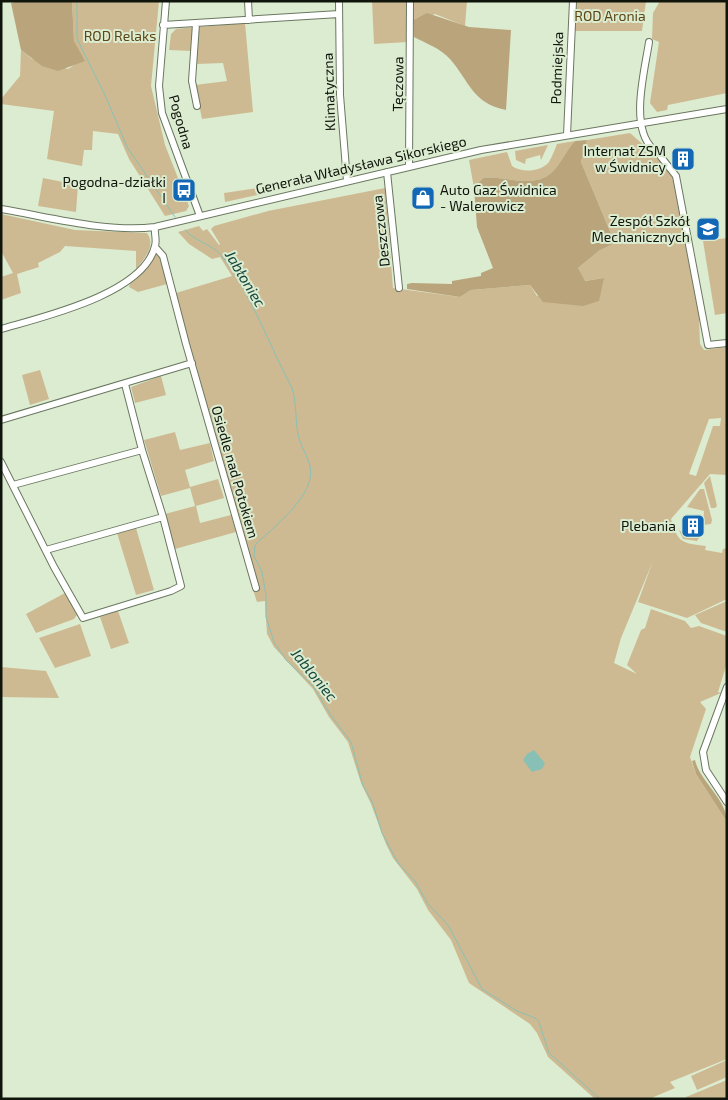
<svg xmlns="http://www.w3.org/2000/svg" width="728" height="1100" font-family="'Exo 2',sans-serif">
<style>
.green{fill:#ceba92;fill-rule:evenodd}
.forest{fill:#b9a47c}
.water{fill:#89c0b5}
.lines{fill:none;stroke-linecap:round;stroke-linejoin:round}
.stream{stroke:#89c0b5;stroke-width:1}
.minor-casing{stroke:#6a7760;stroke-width:8}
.minor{stroke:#fff;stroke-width:6}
.labels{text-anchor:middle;stroke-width:4;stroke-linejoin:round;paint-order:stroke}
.park-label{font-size:14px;fill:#5d4615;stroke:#dcecd1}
.street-label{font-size:14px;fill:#10150c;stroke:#dcecd1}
.poi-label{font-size:14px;fill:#10150c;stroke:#dcecd1;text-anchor:end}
.water-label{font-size:15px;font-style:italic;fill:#14463d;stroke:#dcecd1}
</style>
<rect width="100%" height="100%" fill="#dcecd1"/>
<path class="green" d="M72,1h87l-8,85 14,59 24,61 -3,5 -21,5 -36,-57 -11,-25 -25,-3 -1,19h-8l-2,16 -35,-7 7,-48 -53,-7v-5l19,-23 1,-26 11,9 36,10 9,-6v-14l-3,-8z
M372,1h36v41l-34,2z
M413,1h54l-2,25 -30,-12 -22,10z
M576,1h70l-4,30h-68z
M660,1h67v92l-59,12 -1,5 -10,2 -7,-9 9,-61 -7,-3 1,-26z
M245,23l8,89 -51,7 -7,-34 32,-4 -4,-18 -27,1 3,-37z
M194,27l-3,24 -22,-1 2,-16 5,-5z
M630,133l35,31 7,11 27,142 1,27 4,6 23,-3v128l-17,-1 -39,45c7,25 12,24 35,27l-1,4 17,3 1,-4 4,-1v51l-40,19 -49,-16 15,-41 -32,77 -7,25 23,11 -10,-9 14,-35 4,-2 6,-19 34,12 6,7 8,-2 28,10v27l-9,29 3,1 -21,9 6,7 -16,48 6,17 31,48v237l-57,23 5,6 -26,11h-54l-47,-42 -11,-24 -7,-9 -61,-41 -18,-43 -23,-30 -11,-21 -24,-31 -7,-14 -15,-40 -10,-21 -13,-41 -19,-25 -16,-28 -39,-42 -7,-13 -2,-33 -8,1 -4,-12 5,-1 -62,-224 -25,-79 5,7 56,-17 -12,-19 -8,2 -23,-15 -11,-12 21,-6 4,5 4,-2 12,16 1,-1 -9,-15 3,-3 54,-15 117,-23 8,100 67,9 11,-7 59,-5 7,11 67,-18 -20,3 -6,-13 22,-18 12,-14 -31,-74 6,-22zM721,418l-1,8h-7l-17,50 -7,-2 20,-55z
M575,141c-9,9 -14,23 -23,31 -19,18 -47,3 -69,6l-9,10 -5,-28 38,-8 5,14c9,7 29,6 37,-4 3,-5 6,-13 8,-18z
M548,145l-7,15 -1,-5 -14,4 -1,5 -9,-4 -1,-9z
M43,178l35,7 -2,27 -38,-6z
M257,188l1,3h7l1,2 -41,9 -1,-9z
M1,214l74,16 72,3c9,13 -2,25 -11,36v-18l-71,-5 -5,6 -22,11 1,4 -22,7 4,19 -20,7v-23l12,-4 -12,-22z
M727,238v75l-12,2 -12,-74z
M158,253l3,3 6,28 -29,8 -9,-5 1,-3z
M40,370l9,29 -19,6 -8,-30z
M161,376l5,19 -31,8 -4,-16z
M175,432l5,18 30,-7 4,18 -29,9 5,17 28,-8 6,19 -28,8 4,17 31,-8 5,17 -61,17 -10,-35 30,-8 -5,-18 -29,8 -17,-56z
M710,476l7,30 -2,2h-4l-7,-25z
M700,489h4l8,31 -1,4 -8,1 1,-14 -17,-4z
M136,528l18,62 -18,5 -19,-62z
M678,528l2,3 21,4 -4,6 -14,-2z
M65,593l12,22 -3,4 -38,14 -10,-19z
M727,601v31l-26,-9 -6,-8z
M118,611l11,32 -18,6 -11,-32z
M80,624l11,32 -36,12 -16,-30z
M1,667l45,4 13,27 -58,-1z
M727,1060v17l-30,13 -6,-14z
M727,1080v19h-40l-1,-2z"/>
<path class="forest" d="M19,1h53l2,40 11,20 -27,10 -16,-5 -21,-16 -10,-47z
M427,13l42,14 42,3 -5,80c-34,-7 -36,-28 -56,-51 -10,-11 -23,-15 -36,-22v-17z
M587,140l-6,22 31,74v8l-12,6 -22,18 7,13 19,-3 -5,23 -16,5 -40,-4 -13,-17 -59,5 -11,7 -53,-8v-5l5,-1 40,1v-3l29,-5v-3l12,-5 -16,-41 -3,-39 9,-10c22,-3 50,12 69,-6 9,-8 14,-22 23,-31z
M695,760c5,22 32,39 32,62l-31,-48 -4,-13z"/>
<path class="water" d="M534,750l11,13 -3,6 -10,3 -9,-12 4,-6z"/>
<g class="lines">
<path class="stream" d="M77,1v37l4,9 24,48 22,52 48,70
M185,230c11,12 27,14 37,26 30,39 47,89 70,132 5,16 3,31 6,46 2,11 9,21 12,32 7,29 -38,62 -55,79l-1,11 8,16 4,23v22l8,25 12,18 27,26 17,28 21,28 12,44 9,15 10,32 16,30 17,18 13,23 20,21 34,64 35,22 18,7 4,4 10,31 51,46"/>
<g class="minor-casing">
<path id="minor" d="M166,1l-7,85 3,27 38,103
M248,1l1,19
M339,1l1,94 7,86
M196,24l-4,57 5,25
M163,25l176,-11
M649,42c-4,28 -20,85 4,107
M567,135l6,-134
M661,157l15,19 32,169 19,-2
M409,166l1,-165
M387,172l12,116
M1,209c48,8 106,24 154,18l326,-77 246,-41
M155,247l8,9 23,88 70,244
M1,329c41,-12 143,-35 154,-83 2,-6 -1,-13 0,-19
M1,420l191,-57
M1,462l53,105 29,51 88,-27 10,-5 -18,-69
M13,485l129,-35
M46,550l117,-33 -21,-67 -17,-66
M727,687l-24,65 3,18 21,32"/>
</g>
<use href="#minor" class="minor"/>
</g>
<defs>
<g id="building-square" transform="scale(1.25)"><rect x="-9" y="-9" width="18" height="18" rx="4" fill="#1368b6" stroke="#dcecd1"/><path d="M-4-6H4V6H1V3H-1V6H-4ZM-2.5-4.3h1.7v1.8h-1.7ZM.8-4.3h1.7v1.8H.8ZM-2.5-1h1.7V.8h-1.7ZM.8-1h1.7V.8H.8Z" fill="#fff"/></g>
<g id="bus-square" transform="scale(1.25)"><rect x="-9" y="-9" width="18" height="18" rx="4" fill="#1368b6" stroke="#dcecd1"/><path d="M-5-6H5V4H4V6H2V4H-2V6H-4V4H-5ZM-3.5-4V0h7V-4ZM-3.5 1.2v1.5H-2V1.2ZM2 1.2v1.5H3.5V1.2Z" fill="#fff"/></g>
<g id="shop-square" transform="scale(1.25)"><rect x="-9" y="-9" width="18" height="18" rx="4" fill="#1368b6" stroke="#dcecd1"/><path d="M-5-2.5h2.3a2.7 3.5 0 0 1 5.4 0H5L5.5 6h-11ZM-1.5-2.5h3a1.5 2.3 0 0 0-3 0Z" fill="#fff"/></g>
<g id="university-square" transform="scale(1.25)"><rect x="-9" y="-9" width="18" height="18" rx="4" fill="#1368b6" stroke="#dcecd1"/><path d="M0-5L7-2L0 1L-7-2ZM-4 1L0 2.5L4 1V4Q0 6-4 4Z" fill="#fff"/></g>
</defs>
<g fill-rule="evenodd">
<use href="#building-square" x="683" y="159"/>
<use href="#bus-square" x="184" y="190"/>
<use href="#shop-square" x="423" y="198"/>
<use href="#university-square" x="708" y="229"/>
<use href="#building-square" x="693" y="526"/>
</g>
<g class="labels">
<g class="park-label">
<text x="610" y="21">ROD Aronia</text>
<text x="120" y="41">ROD Relaks</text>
</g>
<g class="street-label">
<text transform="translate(557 68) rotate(-88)" y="5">Podmiejska</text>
<text transform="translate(398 84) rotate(-89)" y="5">Tęczowa</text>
<text transform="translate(329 92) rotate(-92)" y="5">Klimatyczna</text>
<text transform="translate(181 122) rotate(74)" y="5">Pogodna</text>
<text transform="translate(361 165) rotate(-13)" y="5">Generała Władysława Sikorskiego</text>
<text transform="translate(381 231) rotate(-96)" y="5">Deszczowa</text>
<text transform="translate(235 472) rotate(74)" y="5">Osiedle nad Potokiem</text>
</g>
<g class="poi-label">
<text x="666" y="156">Internat ZSM<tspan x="666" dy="16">w Świdnicy</tspan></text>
<text x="166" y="187">Pogodna-działki<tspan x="166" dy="16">I</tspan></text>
<text x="440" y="195" text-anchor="start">Auto Gaz Świdnica<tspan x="440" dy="16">- Walerowicz</tspan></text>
<text x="690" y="226">Zespół Szkół<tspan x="690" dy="16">Mechanicznych</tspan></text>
<text x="676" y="531">Plebania</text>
</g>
<g class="water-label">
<text transform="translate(245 279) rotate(59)" y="5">Jabłoniec</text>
<text transform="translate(314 675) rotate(51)" y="5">Jabłoniec</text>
</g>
</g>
<rect width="728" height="1100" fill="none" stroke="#10150c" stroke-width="5"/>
</svg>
